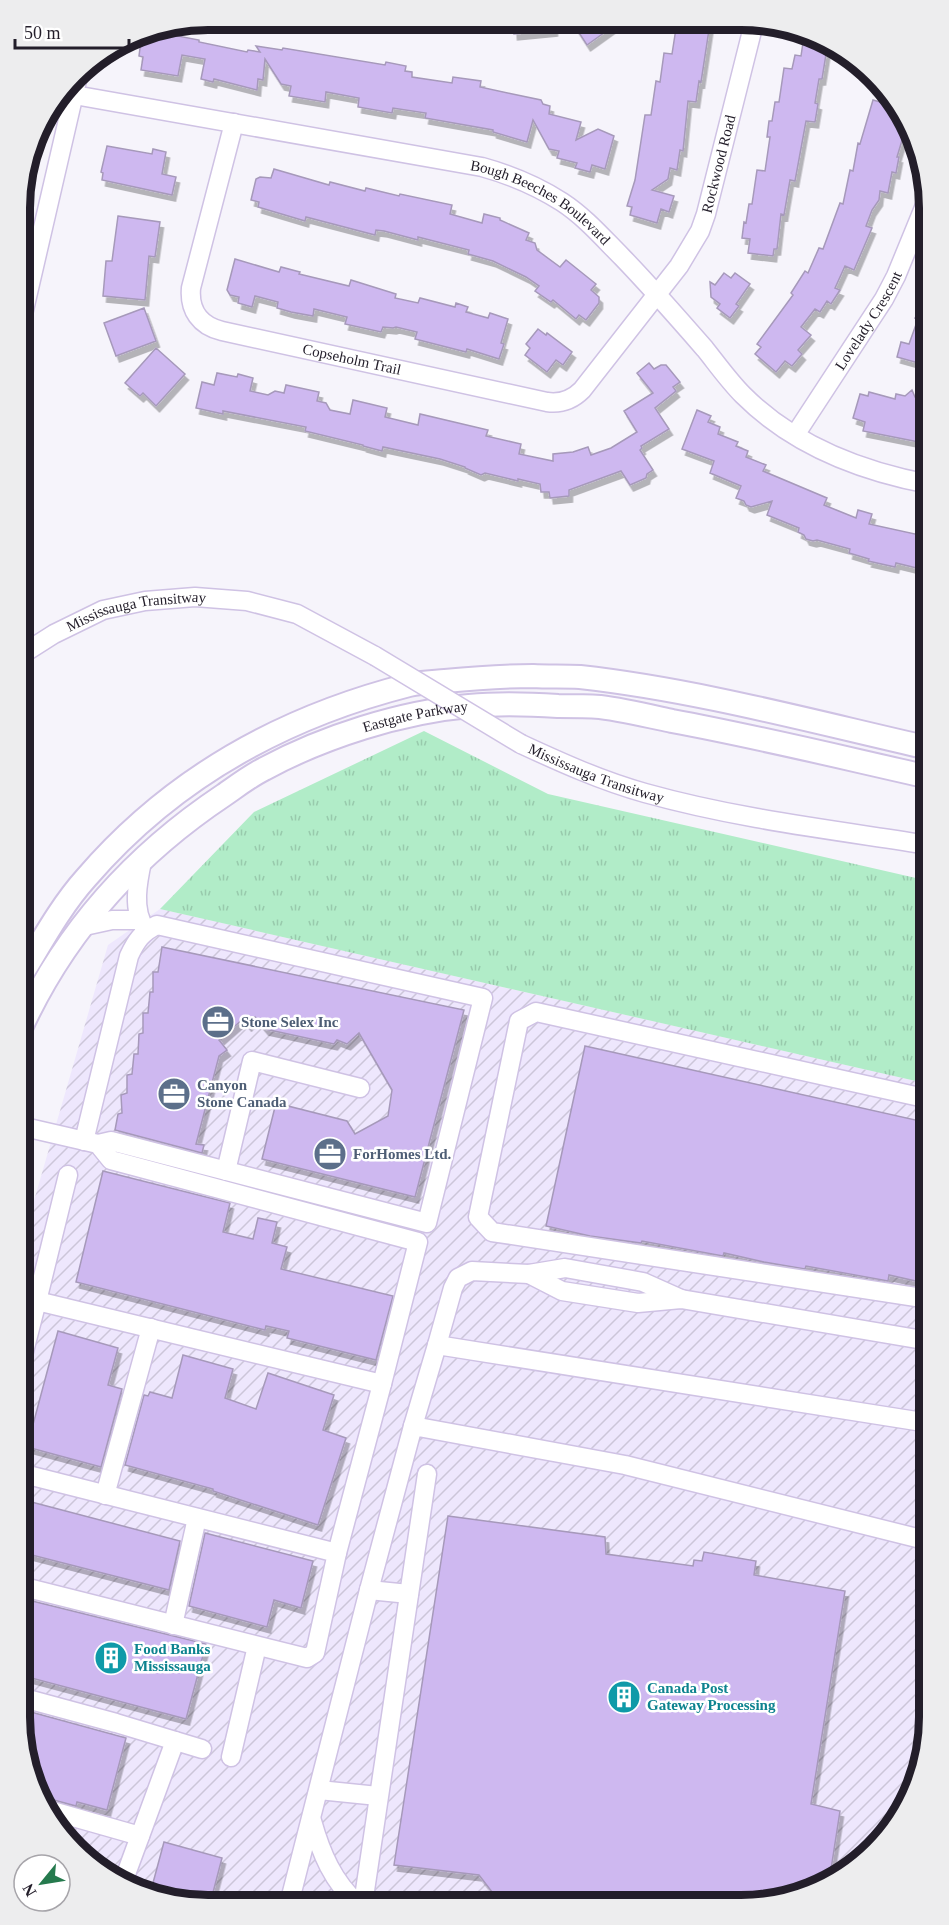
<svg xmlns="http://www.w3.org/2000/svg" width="949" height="1925" font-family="'Times New Roman',serif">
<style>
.industrial{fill:url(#industrial-furrows)}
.grass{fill:url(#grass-tufts)}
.building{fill:#ceb8f0;stroke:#a699ba;stroke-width:1.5;filter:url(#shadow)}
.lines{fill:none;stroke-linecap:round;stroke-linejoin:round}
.minor-casing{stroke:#cfc2e4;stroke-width:21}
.major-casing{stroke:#cfc2e4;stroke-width:26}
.minor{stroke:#fff;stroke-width:18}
.major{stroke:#fff;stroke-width:22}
.minor-bridge-casing{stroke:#cfc2e4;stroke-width:21;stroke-linecap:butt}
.minor-bridge{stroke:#fff;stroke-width:18}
.labels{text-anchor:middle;stroke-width:5;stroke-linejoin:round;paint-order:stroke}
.street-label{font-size:15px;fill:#231e2a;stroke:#fff}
.service-label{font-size:15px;font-weight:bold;fill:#4e5e75;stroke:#fff;text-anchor:start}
.culture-label{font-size:15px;font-weight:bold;fill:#0d838f;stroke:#fff;text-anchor:start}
.rim{fill:none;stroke:#231e2a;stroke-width:8}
</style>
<defs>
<pattern id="industrial-furrows" width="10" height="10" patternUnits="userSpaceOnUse" patternTransform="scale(1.5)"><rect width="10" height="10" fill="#eee7fd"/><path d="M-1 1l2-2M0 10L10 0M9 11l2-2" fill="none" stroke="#ccc6d9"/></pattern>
<pattern id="grass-tufts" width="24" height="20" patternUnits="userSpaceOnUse" patternTransform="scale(1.5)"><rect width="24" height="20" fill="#b1ecc8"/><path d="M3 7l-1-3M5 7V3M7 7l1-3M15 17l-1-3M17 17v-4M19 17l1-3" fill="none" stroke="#98caac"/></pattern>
<filter id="shadow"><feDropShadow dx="3.5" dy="6" stdDeviation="0" flood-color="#0004"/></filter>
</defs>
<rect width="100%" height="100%" fill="#f6f4fb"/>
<path class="industrial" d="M160,909l769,175v646l-14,59 -25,43 -44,42 -45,22 -60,9 -558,-1 -58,-18 -41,-27 -55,-82 -9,-60v-468l88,-304z"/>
<path class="grass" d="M424,731l124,63 381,87v203l-769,-175 94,-97z"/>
<path class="building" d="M513,21l41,1v8l-40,4z
M572,22h47l-32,23z
M677,22l33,1 -9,59 -2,-1 -3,21 -8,-1 -5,50 -3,-1 -3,20 -7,-2 -2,11 -16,11 22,6 -5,16 -8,-3 -4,14 -27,-8 2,-8 -5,-1 8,-26 10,-65h6l5,-34 4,1 4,-29 8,1z
M163,28l-1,5 37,7v2l48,10 1,-2 12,2 -4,-6 26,4 1,-2 102,17 1,-3 20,4 -1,5 7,1v5l40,6 1,-6 28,4 -1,6 61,13 2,4 7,2 -1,8 32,8 -5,18 22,-11 16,7 -9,33 -13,-4 -2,7 -15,-4 2,-5 -20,-5 2,-7 -10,-2 -16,-29 -6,22 -34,-10v-2l-68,-12 1,-5 -33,-5 -1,5 -34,-6 1,-9 -33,-6 -1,10 -36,-6 2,-10 -10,-2 -16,-25 -2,21 -5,-1 -1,11 -43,-11 -1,3 -12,-3 4,-20 -23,-4 -4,21 -37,-6 2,-13 -4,-1 3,-23z
M804,36l23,12 -5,31h-3l-4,24 3,1 -3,18 -9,-1 -11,60 -5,-1 -6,35 -3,-1 -4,35h-3l-1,7 -25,-3 2,-14 -8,-1 2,-16 2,1 3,-19h3l5,-34 8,1 5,-34h-3l2,-16h3l3,-19h4l5,-34 8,1 3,-14 6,1z
M873,100l18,5 15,22 -9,30h2l-3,16 -4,-1 -4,21 -8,-2 -1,9 -7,10 -6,16 6,2 -18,42 -9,-4 -10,22 5,2 -9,14 -4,-3 -7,11 -5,-3 -14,18 10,8 -13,15 4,4 -10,12 -7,-5 -9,11 -21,-18 6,-7 -4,-3 36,-49 -2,-2 14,-22 3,2 11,-25 4,1 17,-46 3,1 7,-34 3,1 5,-28 2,1z
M107,146l45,8 1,-5 13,3 -4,22 14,3 -4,18 -70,-15 1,-7 -2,-1z
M274,169l55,16 1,-3 35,9 1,-3 33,8 1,-2 52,11 -2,9 32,9 2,-9 16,4v2l29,13 -3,7 9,3 2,7 23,17 6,-7 30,24 -5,6 8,7v6l-13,17 -7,-5 -3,4 -23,-19 -2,2 -16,-11 4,-5 -13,-9 -33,-16 -25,-7 1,-4 -51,-13v3l-34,-9 -8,-1 -1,5 -69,-18 -1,4 -47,-14 1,-5 -8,-2 5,-21 4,-2 11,1z
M118,216l42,6 -5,35 -6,-1 -4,44 -42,-4 3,-35h6z
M235,259l44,13 2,-5 19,5 -1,2 50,12 2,-6 45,14 -1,4 23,5 2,-5 35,9 1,-4 12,4 -2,5 22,6 2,-5 18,6 -7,24 3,1 -5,15 -32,-10 -1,3 -51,-13 2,-7 -21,-5 -3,1 -10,-1 -2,5 -36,-8 2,-7 -33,-8 -1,7 -22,-4 -14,-4 1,-6 -23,-6 -3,11 -14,-4 1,-6 -9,-2 -3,-5z
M724,273l7,5 4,-5 15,11 -14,20 3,2 -9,12 -13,-10 3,-4 -9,-7 -1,-15 5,3z
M927,290l2,1v75l-32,-9 4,-15 8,2 9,-25 -3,-1 7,-11z
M144,308l12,33 -40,15 -12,-33z
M538,329l8,6 1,-2 25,19 -9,13 -7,-5 -9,12 -22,-17 5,-7 -4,-4z
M156,348l29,26 -29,32 -13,-13 -3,3 -15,-13z
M649,363l5,6 7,-4h5l14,17 -7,5 3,4 -21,17 14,21 -28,17 1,2 -2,2 13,20 -6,4 -1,4 -16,7 -9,-14 -52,19v6l-19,2 -1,-6h-8l-1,-8 -22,-5v2l-33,-8 -4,2 -16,-7v-1l-25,-8 -57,-12 -1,4 -19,-5v-1l-58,-14 1,-4 -83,-16v3l-27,-6 6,-26 12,3 3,-12 20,4 1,-3 15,4 -3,13 18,4 7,-4 9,2 2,-8 33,7 -2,9 9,2 4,7 20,4 3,-14 34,8 -2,9 33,8 2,-11 68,16 -2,6 35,8 -2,10 34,7v-7l20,-2 15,-5 3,8 20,-7 26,-16 -13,-21 29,-18 -16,-20z
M912,390l3,7 14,3v44l-66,-13 2,-9 -12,-4 7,-24 8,2 1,-4 26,7 1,-5 9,2z
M697,410l14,6 -3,6 12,5 -2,7 20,8 -2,4 12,5 -2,6 20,8 -3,6 64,27 -3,7 32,13 2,-8 14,4 -3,10 60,13v34l-33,-8 -1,4 -27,-6 1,-2 -20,-6 1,-4 -33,-9 -4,1 -7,-2 -2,-4 -6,-3 1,-4 -32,-13 5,-14 -21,6 -5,-2 -2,-4 -8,-3 5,-12 -31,-13 4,-12 -32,-12z
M162,947l302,63 -49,187 -153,-38 14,-56 71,18 8,13 33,-18 4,-26 -33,-57 -12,11 -10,-4 -3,4 -69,-15 -10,-12 -7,8 -5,-6 -24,21 8,10 -8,6 -23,88 8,1 -2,8 -87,-23 3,-16 4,-1 -1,-18 6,-2v-18l5,-1 2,-20h4l1,-20 4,-1v-20h5l2,-21h3v-20h5z
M585,1046l344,77v161l-40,-9 -1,6 -82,-15 -1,3 -41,-7 -40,-9 -1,3 -81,-15 -1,2 -51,-7 -44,-10z
M103,1171l127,32 -7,29 30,7 5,-21 19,4 -5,21 15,4 -6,22 112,27 -17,64 -89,-22 2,-7 -23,-5 -1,4 -189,-48z
M58,1331l60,17 -10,37 14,4 -21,78 -74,-20z
M183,1355l50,14 -8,29 31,11 12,-36 66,22 -11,35 23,8 -28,87 -105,-34v-2l-88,-24 19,-70 4,1 2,-4 22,6z
M20,1499l160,42 -11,49 -149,-38z
M448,1516l157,21 1,17 87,12 1,-6 8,1 2,-9 52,9 -2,14 91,16 -34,213 29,7 -11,71 -28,14 -60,9h-239l-23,-30 -85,-10z
M205,1533l108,28 -12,47 -27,-8 -7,27 -78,-21z
M20,1598l186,46 -20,75 -166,-44z
M20,1709l106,29 -19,72 -30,-8 -1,4 -22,-6 -8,2 -17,-25z
M164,1842l58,16 -12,46h-27l-33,-10z"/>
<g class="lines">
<g class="minor-casing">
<g id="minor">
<path id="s1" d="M63,93l419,74c29,8 55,19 80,35 23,15 41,36 60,55 29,30 56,61 83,92 12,15 24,32 38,46 51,51 117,76 186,89"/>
<path id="s2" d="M234,123l-43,165c-2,22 9,38 31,43l325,71c14,2 25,-2 35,-12l97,-124 21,-35 6,-17 48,-191"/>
<path d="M21,323l58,-251"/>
<path id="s3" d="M795,435l89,-136 12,-23 32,-78"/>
<path id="s4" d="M21,655l33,-21 49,-24 42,-9 50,-4 52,4 50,13 78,42"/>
<path id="s5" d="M521,744c41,19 81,37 124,49 93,26 189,37 284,52"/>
<path d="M143,857c-5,23 -12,53 3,73"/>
<path d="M80,927l32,-7h26"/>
<path d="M20,1126l78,18 13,16 307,82 -36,142"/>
<path d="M84,1141l45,-185c7,-15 13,-24 28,-31l326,73 -56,225 -316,-82 -13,3"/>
<path d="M226,1171l26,-110 108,27"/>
<path d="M68,1175l-31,126 345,83 -45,169"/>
<path d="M529,1274l33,17 76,12 43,-4 248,42"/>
<path d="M929,1299l-437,-67 -14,-15 41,-196 17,-9 393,87"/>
<path d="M437,1345l16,-57 5,-10 14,-7 57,3 36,-6 78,14 38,17"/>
<path d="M20,1367l17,-66 -17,-4"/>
<path d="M413,1426l24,-81 492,78"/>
<path d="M105,1495l46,-167"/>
<path d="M20,1586l287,72 8,-5 22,-100 -317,-80"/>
<path d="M369,1590l40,4"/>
<path d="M173,1625l24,-107"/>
<path d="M20,1697l96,26 86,26"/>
<path d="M231,1757l26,-111"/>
<path d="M319,1790l59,6"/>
<path d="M52,1811l88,25"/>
<path d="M312,1821c9,32 21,61 46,83"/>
<path d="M122,1885l53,-144"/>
<path d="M289,1904l80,-314 44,-164 212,39 304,76"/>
<path d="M363,1904l64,-430"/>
<path d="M481,1905l5,-4"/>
</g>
</g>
<g class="major-casing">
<g id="major">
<path d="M20,977c21,-34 40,-70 66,-99 86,-100 197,-161 323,-193 12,-3 25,-3 36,-4 30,-3 59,-5 88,-5 15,1 31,0 47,1 117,13 234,45 349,71"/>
<path id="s6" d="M20,1030c45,-99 114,-175 204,-235 13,-9 26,-19 40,-26 59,-32 137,-57 205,-63 29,-3 60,-2 89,0 14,0 28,0 42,1 24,3 49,9 72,14 87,16 172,37 257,56"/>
</g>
</g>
<use href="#minor" class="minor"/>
<use href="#major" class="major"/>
<g class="minor-bridge-casing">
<path id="minor-bridge" d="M375,656l146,88"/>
</g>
<use href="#minor-bridge" class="minor-bridge"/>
</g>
<defs>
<g id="office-disc" transform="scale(1.725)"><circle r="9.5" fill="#5c6f8a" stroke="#fff"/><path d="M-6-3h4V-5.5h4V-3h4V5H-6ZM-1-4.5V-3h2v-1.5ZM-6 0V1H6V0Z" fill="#fff"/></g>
<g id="building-disc" transform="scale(1.725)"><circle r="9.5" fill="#0f9aa8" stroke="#fff"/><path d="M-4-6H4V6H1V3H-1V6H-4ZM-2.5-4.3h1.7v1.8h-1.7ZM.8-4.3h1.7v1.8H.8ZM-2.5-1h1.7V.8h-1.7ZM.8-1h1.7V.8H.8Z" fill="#fff"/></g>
</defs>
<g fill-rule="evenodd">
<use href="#office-disc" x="218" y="1022"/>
<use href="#office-disc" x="174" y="1094"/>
<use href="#office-disc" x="330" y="1154"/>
<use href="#building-disc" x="111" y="1658"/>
<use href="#building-disc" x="624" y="1697"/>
</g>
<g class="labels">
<g class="street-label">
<text dy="5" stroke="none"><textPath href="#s2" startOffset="868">Rockwood Road</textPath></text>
<text dy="5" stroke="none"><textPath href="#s1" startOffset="494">Bough Beeches Boulevard</textPath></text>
<text dy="5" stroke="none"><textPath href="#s3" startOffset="136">Lovelady Crescent</textPath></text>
<text dy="5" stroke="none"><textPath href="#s2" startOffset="362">Copseholm Trail</textPath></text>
<text dy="5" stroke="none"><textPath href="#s4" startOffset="126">Mississauga Transitway</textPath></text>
<text dy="5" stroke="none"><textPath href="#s6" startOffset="524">Eastgate Parkway</textPath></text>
<text dy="5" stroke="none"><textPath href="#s5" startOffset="81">Mississauga Transitway</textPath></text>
</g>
<g class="service-label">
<text x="241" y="1027">Stone Selex Inc</text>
<text x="197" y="1090">Canyon<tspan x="197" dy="17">Stone Canada</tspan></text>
<text x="353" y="1159">ForHomes Ltd.</text>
</g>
<g class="culture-label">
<text x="134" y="1654">Food Banks<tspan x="134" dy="17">Mississauga</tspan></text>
<text x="647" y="1693">Canada Post<tspan x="647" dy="17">Gateway Processing</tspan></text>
</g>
</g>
<path d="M0 0H949V1925H0ZM208 30H741A178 178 0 0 1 919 208V1717A178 178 0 0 1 741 1895H208A178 178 0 0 1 30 1717V208A178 178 0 0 1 208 30Z" fill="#ededee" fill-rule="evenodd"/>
<path class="rim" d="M208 30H741A178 178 0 0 1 919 208V1717A178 178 0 0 1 741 1895H208A178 178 0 0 1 30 1717V208A178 178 0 0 1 208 30Z"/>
<g transform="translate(42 1883) rotate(240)"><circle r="28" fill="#ffffff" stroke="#a7a5aa" stroke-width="1.5"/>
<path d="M0-4.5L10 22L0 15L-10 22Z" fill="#257a4d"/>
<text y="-9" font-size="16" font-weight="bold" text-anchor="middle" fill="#231e2a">N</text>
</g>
<path d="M15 39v9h114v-9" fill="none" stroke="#231e2a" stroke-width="3"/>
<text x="24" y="39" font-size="18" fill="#231e2a" stroke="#ffffff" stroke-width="4.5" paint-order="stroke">50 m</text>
</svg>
